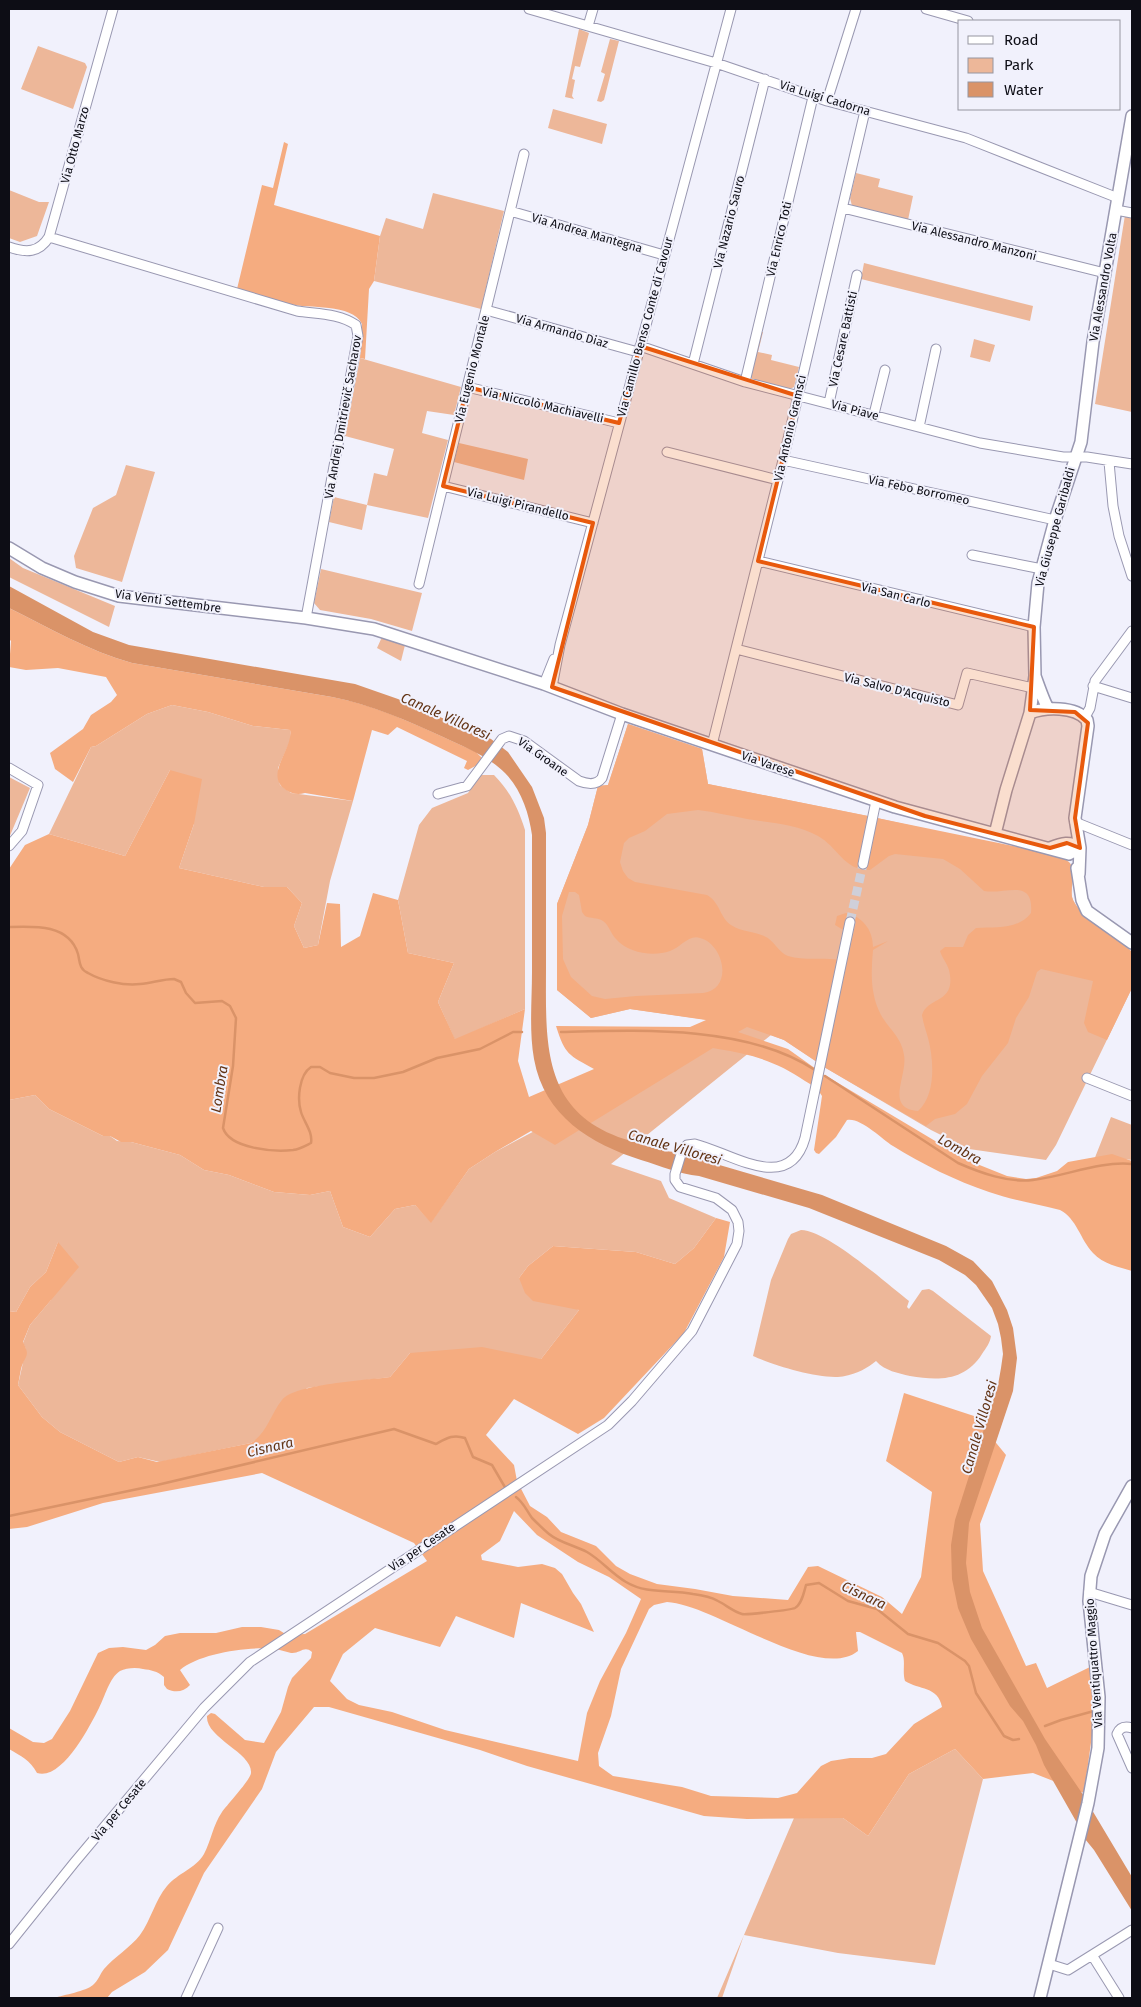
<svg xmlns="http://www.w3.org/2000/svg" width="1141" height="2007" font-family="'Fira Sans',sans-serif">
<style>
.green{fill:#edb799}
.forest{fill:#f5ac80;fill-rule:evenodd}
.water{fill:#da9368}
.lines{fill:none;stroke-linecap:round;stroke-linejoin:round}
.stream{stroke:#da9368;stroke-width:2.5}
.minor-tunnel{stroke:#cfcfd9;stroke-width:9;stroke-dasharray:9 4.5;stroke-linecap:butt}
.minor-casing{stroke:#9998b1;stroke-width:11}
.tertiary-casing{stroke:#9998b1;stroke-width:14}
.minor{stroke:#fff;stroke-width:9}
.tertiary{stroke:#fff;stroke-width:11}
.marked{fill:#e8590c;fill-opacity:0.2;stroke:#e8590c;stroke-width:4;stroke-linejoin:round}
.labels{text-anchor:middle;stroke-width:4;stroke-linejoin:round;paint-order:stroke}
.street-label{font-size:12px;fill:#0d0d15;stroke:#f1f1fc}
.water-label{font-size:14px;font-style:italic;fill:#623314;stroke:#f1f1fc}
</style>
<rect width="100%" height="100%" fill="#f1f1fc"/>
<path class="green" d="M579,29l10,4 -9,34 -5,-1 -3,13 3,1 -3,16 2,3 -9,-2z
M610,39l9,2 -15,59 -3,2 -4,-1 8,-27 -4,-2z
M38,46l47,17 2,4 -14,42 -52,-20z
M553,109l54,15 -5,20 -54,-16z
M856,173l24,6 -2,8 35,9 -5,24 -56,-14 -2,-8z
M9,190l30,12h10l-12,34 -17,6 -11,-4z
M433,193l71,18 -23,98 -107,-28 6,-45 6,-18 37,11z
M1125,215l7,2v195l-37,-8z
M864,263l169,43 -3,15 -169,-42z
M761,332h2l-5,20 14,3 -1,5 28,7 -5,20 -4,2 -38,-10 -2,-4z
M974,339l21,6 -5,17 -20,-5z
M360,358l101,29 -7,28 -27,-4 -5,22 26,7 -20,78 -61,-13 -5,25 -33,-8 5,-25 33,8 7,-32 13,3 7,-27 -49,-13z
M459,443l69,16 -4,21 -70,-18z
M126,465l29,7 -33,110 -46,-14 -2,-12 19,-48 23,-13z
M9,558l14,10 92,38 -6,21 -100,-50z
M321,569l101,24 -10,38 -41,-12 -51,-9 -6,-7z
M382,637l23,8 -4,16 -24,-13z
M172,705l36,7 45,14 37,4 1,9 -13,29v8l2,9 11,8 62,8 -23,80 -12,64 -14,3 -10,-22 8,-23 -15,-16h-23l-85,-19 15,-44 -24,-54 -45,86 -76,-22 42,-87 5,-1 51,-32z
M628,724l74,25 6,35 160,32 -9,49 8,1 10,-48 190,42c11,10 3,25 5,37 4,18 46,43 60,55v36l-76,157 -10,15 -77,-11 -38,-19 -107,-63 20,-91 -10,9 -17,77 -33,-22 -13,-5 -160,129 50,17 8,17 47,20 -22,30 -19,16 -39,-12 -83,-6 -25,20 -9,12 60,32 -38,49 -131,-6 -20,24 -83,11 -46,49 -10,6 -91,19 -22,-5 -19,5 -59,-30 -18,-15 -24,-32 8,-36 -3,-6 7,-18 21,-25 7,-58 -12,30 -16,15 -14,25 -7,-1v-211l26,-5 14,14 54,27h7l7,5 14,1 49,13 24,15 25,5 45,17 36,3 20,-4 13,36 27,10 25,-28 20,-4 16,17 38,-53 26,-17 242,-128 -107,-15 -39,9 -34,-28v-86l31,-79 10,-39 10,-1z
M480,775h14c16,16 24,33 31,55v179l-70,31 -17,-38 16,-39 -46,-10 -10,-53 21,-75 13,-17 36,-15z
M9,777l21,11 -21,50z
M1111,1117l21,8v35l-15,-2 -23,2z
M801,1230c26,0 86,54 108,71l-2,6 2,2 13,-19 7,-1 4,2 58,45c-1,7 -5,12 -9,18 -17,27 -43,27 -72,22 -12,-3 -25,-5 -34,-15 -8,7 -20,13 -31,15 -22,5 -72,-11 -92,-20l18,-76 17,-41 3,-5z
M955,1749l28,30 -48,186 -97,-12 -94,-18 -22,63h-5l77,-180h49l25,18 41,-62z"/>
<path class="forest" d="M284,142l4,2 -14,61 106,31 -6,45 -5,8 -4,70 -5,-1 2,-34c-10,-21 -54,-15 -72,-20 -18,-4 -36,-10 -53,-15l25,-104 11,3z
M9,608c40,20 80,43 123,55l200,34c52,10 97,34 144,55l6,6 -3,6 -11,6 -4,-2 3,-7 -70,-34 -9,8 -16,-5 -19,71 -48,-8c-7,2 -13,1 -19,-3 -23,-15 8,-42 4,-60l-37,-4 -45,-14 -36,-7 -25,9 -51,32 -5,1 -18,35 -18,-13 -5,-16 33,-24 8,-14 20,-13 6,-7 -11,-18 -48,-9 -32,2 -17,-3 2,-26 -2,-2z
M628,724l74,25 6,35 160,32 -9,49 8,1 10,-48 180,37 13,8c6,11 0,23 2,34 5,19 46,41 60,55v36l-25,52 -19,-8 -4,-9 9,-42 -52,-12 -4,3 -8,25 -13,21 -8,25 -26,33 -15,28 -12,10 -20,5 -9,7 -102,-59 22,-101 -10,6 -19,90 -33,-22 -37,-13 -9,5 50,17 35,25 144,86 40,16 19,3 10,-1 21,-7 11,-9 44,-8 20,7v110c-13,-4 -29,-7 -39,-18 -13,-14 -16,-34 -33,-43 -24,-6 -48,-10 -71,-18 -33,-11 -67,-28 -96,-46 -11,-7 -33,-29 -46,-26l-11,17 -17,17 -3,-1 -2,-3 8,-54c-4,-7 -10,-11 -17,-15 -27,-19 -54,-27 -87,-32l-5,-1 -158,97 -24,-14 -36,21 -26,17 -38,54 -16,-18 -20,4 -25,28 -27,-10 -13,-36 -20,4 -36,-3 -45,-17 -25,-5 -24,-15 -49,-13h-10l-11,-6h-7l-54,-27 -14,-14 -26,5v-231l16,-24 24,-11 76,22 45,-86 32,9 -8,45 -15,44 85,19h23l15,16 -8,23 10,22 14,-3 9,-42 13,1 1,43 19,-11 13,-43 25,7 10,53 46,10 -16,39 17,37 70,-30 -7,52 11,36 65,-28c-25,-14 -29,-14 -38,-43l134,1 16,-7 -76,-11 -39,9 -34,-28v-86l31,-79 10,-39 10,-1zM698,810c17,2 33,6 49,9 24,4 49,5 71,17 20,11 26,35 52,34l19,-14 6,-2 48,5 17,10 24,22c21,4 50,-14 47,22 -13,17 -36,14 -55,15l-8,7 -5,12h-18l-5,4c2,7 7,12 9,19 8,34 -21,26 -27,45 1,8 4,15 6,23 6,22 8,57 -10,73 -34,-3 -10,-35 -14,-56 -2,-17 -15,-26 -23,-40 -11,-21 -10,-43 -8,-65l15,-9 -15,6c0,-17 -10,-30 -27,-34l-9,3 -2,9 10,6 2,-11 9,2 -8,36 -9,4v-2c-16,-3 -35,1 -51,-4 -10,-4 -14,-16 -24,-20 -10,-5 -23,-4 -33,-11 -11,-7 -11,-23 -24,-30l-72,-13 -7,-4 -5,-7 -3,-9 4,-19 5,-5 16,-7 22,-17zM569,892h6l4,3 3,17 3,4c6,3 12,1 18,5 6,4 8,13 13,18 12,14 37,18 54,12 10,-3 19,-17 30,-13 24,6 34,51 3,55l-67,3 -31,3 -13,-3 -21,-19 -8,-18 -1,-43z
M716,1218l14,4 -6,35 -40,76 -80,85 -26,16 -64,-35 -28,36 28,30 3,16 13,25 17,11 14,15 35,14 20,20 14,8 27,10 38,5 38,7 55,4 20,-33 10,-1 64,31 20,17 19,-37 11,-85 -46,-31 18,-68 70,23 32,39 -26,69 3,47 43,95 10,-3 11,25 43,-21 5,47 -11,79 -51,-20 -50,6 -28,-30 -46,25 -41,62 -25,-18 -96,1 -43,-3 -177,-50 -47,-16 -151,-43h-15l-38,45 -14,37 -58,84 -36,77 -23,22 -33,20 -5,6h-53c10,-3 32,-7 39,-13 5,-4 7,-11 11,-16 10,-12 26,-21 36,-34 11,-15 15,-35 27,-49 11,-13 28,-17 37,-32 7,-13 9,-29 18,-42 5,-7 29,-33 29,-39 2,-20 -46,-35 -44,-57l4,-3 4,1 30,26 19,3 17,-31 7,-25 4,-9 19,-20 1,-6c-8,-7 -12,2 -21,1 -5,-1 -10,-3 -15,-4 -26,-3 -76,4 -96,21l10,15c-6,7 -15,8 -23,4l-3,-4v-8c-7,-6 -13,-7 -21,-8 -7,-2 -17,-1 -23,2 -11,7 -15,26 -21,37 -9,18 -37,73 -62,65 -7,-13 -16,-17 -28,-24v-21l24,14 11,1 8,-4 18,-28 28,-58 11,-5 14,-1 23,3 9,-5 10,-9 15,-3h36l26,-6h19l18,3 8,5 18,-1 122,-73 -13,-18 -152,-70 -159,30 -76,24 -18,2v-218l7,1 14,-25 16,-15 12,-30 21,25 -49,58 -7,17c8,15 2,13 -2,27 -1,5 -2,11 -3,16l24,32 18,15 59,30 19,-5 19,5 94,-19c17,-11 19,-28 31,-43 12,-16 86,-20 108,-23l20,-24 72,-6 59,12 38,-49 -46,-9 -8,-8 -6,-15 9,-12 25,-20 83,6 39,12 19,-16zM514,1511l23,24 41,27 31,15 32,22 -15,34 -26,48 -13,32 -9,48 -133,-31 -53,-18 -33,-7 -12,-6 -17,-18 13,-27 32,-26 65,19 16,-31 58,22 7,-35 73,29 -13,-28 -8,-11 -11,-19 -7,-6 -13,-4 -24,3 -36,-7 -1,-5 19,-14zM667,1602c46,2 152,81 191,49l-2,-19h4l42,21c4,8 0,18 3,28 14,9 33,5 37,26l-28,17 -28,30 -14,4h-22l-19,3 -10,5 -24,27 -19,5 -67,-2 -29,-9 -69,-11 -14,-10 -1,-13 13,-37 10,-47 28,-60 5,-4z"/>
<path class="water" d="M9,586l84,46 36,13 226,39 43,15 93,40 17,13 24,35 12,31 2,15c0,44 0,88 0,133 0,77 -6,149 85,175 14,4 29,10 44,11l147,43 124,51 27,15 19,20 15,29 6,18 4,30 -4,33 -44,132 -3,40 4,29 12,36 63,111 39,57 -7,27 -33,-58 -8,-20 -13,-24 -13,-15 -39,-67 -13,-31 -6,-29 -1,-34 4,-25 43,-135 3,-17 2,-14 -2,-16 -3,-14 -6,-16 -16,-23 -11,-10 -26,-15 -130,-52 -110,-32c-20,-2 -38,-10 -58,-16 -50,-16 -97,-44 -107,-101 -5,-28 -2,-59 -2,-87 0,-46 0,-91 0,-137 -3,-22 -11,-46 -27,-62 -17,-17 -41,-26 -62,-36 -37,-17 -71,-32 -111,-40l-200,-34c-43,-12 -83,-35 -123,-55z
M1092,1810l40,67v34l-38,-61 -9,-11z"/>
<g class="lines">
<path class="stream" d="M9,927c25,-1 60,-3 69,27 2,8 1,15 10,19 14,8 36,13 52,11 12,-1 23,-5 34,-5l7,3 5,11 9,10 27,-2 8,5 6,12 -3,48 -10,62c7,21 51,24 70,22 7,-1 12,-4 18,-7 2,-11 -7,-21 -10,-31 -4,-13 -2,-37 10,-45h9l10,6 24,5h20l29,-6 34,-14 43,-9 33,-17h9
M561,1032c79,-2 186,-7 254,38
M825,1076l133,87c23,10 50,20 75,17 34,-4 65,-19 99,-16
M516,1497c8,6 10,13 16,21 5,5 11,11 17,16 11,9 25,11 38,18 14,8 25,22 39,30 22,13 44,7 67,12 8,1 18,3 25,7 8,4 16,11 24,13 4,1 49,-4 53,-6 7,-4 9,-16 11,-23l13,-2 29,18 29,8 31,25 30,9 27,18 4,5 7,27 28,43 9,4 6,-1
M9,1516l148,-31 237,-56 42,15c11,-6 17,-10 29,-6l8,19 19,8 14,24
M1045,1726l16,-6 33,-9"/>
<path class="minor-tunnel" d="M850,922l13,-58"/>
<g class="minor-casing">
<path id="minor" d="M529,9l187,54 111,38 139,37 152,60
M926,9l42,12
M588,26l5,-17
M827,101l29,-92
M843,208l262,65
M1116,210l16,3
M510,211l154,44
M49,237l248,74c19,3 42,2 59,14l2,11 -52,282
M9,247c17,6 30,6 40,-10l64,-228
M486,310l152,42
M640,346l105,36 235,61 83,14h24l45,7
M693,364l72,-285
M745,382l68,-285
M467,387l152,36
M829,403l28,-128
M874,414l11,-44
M919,427l17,-78
M667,452l111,28
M783,460l272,60
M1109,462l4,44 6,30 13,40
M443,486l150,37
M972,555l70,14
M758,561l276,66
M419,584l105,-430
M736,649l222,56 9,-32 66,15
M544,684l10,-25
M1093,686l39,12
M552,687l8,-42 171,-636
M1085,717l5,-9 5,-27 37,-50
M712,745l71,-285 82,-349
M9,768l29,17 -16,46 -13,15
M438,794l29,-8 35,-47 7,-3 15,5 55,40c8,3 17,5 23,-3l20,-64
M1075,822l57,23
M863,864l13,-63
M1087,1078l45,18
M1089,1592l43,13
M1132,1728c-7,-2 -12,-1 -15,6l15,34
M9,1944l65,-81 130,-155 46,-46 358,-237 24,-24 60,-70 45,-87 2,-13 -1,-9 -6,-12 -16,-12 -36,-11 -5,-7v-6l7,-23 5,-6 8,-1c36,9 94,51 110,-6l45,-216
M1092,1955l27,43
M1049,1964l19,6 64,-40
M186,1998l32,-70"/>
</g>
<g class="tertiary-casing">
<path id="tertiary" d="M9,548l33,20 33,14 44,14 187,22 68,11 170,55 78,30 273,93 174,47 11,-6
M1035,676c3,8 9,26 13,32
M1030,713c15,-6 45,-7 57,7l1,6 -13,92 5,30 -1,26
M995,834l11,-44 24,-77 5,-37 -1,-49 4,-44 17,-63 26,-78 12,-100 39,-226
M1050,848c12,-5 20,-7 30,0
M1077,868l5,32 5,11 45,32
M1040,1998l48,-195 10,-55 1,-51 -10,-96 2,-25 14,-42 27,-48"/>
</g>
<use href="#minor" class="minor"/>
<use href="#tertiary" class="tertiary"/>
</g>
<path class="marked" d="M640,346l158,50 -40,165 276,66 -4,83 45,2 13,11 -13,95 5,30 -13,-5 -17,5 -125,-32 -373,-129 41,-164 -150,-37 24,-99 152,36z"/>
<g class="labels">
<g class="street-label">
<text transform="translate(825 98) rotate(17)" y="4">Via Luigi Cadorna</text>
<text transform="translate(75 145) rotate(-75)" y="4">Via Otto Marzo</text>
<text transform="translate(729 222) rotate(-76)" y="4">Via Nazario Sauro</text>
<text transform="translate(587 233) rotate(16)" y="4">Via Andrea Mantegna</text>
<text transform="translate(779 239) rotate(-77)" y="4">Via Enrico Toti</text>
<text transform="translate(974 241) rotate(14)" y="4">Via Alessandro Manzoni</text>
<text transform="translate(1103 287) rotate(-80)" y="4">Via Alessandro Volta</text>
<text transform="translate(645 327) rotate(-75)" y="4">Via Camillo Benso Conte di Cavour</text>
<text transform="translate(562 331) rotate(16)" y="4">Via Armando Diaz</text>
<text transform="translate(843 339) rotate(-78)" y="4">Via Cesare Battisti</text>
<text transform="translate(472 369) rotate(-76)" y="4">Via Eugenio Montale</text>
<text transform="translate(543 405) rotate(13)" y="4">Via Niccolò Machiavelli</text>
<text transform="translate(855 410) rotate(15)" y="4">Via Piave</text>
<text transform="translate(343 417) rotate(-80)" y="4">Via Andrej Dmitrievič Sacharov</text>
<text transform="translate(790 428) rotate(-77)" y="4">Via Antonio Gramsci</text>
<text transform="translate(919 490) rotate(12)" y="4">Via Febo Borromeo</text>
<text transform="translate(518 504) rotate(14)" y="4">Via Luigi Pirandello</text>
<text transform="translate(1055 527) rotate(-75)" y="4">Via Giuseppe Garibaldi</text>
<text transform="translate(896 595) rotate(14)" y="4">Via San Carlo</text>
<text transform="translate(168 601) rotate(8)" y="4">Via Venti Settembre</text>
<text transform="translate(897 690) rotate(14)" y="4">Via Salvo D'Acquisto</text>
<text transform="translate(543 757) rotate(35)" y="4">Via Groane</text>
<text transform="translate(768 764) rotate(19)" y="4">Via Varese</text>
<text transform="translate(422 1547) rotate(-34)" y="4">Via per Cesate</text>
<text transform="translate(1094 1663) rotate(-94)" y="4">Via Ventiquattro Maggio</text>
<text transform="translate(119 1810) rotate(-50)" y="4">Via per Cesate</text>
</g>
<g class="water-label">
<text transform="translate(446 716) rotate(24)" y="5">Canale Villoresi</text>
<text transform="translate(219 1089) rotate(-81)" y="5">Lombra</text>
<text transform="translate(675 1147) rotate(16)" y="5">Canale Villoresi</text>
<text transform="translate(960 1149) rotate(29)" y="5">Lombra</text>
<text transform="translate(979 1427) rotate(-74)" y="5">Canale Villoresi</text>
<text transform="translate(270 1447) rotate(-13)" y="5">Cisnara</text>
<text transform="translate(864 1595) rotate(25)" y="5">Cisnara</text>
</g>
</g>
<rect width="1141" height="2007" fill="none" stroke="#0d0d15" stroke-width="20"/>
<rect x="958" y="20" width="162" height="90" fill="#f1f1fc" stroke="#9696a0"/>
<rect x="968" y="36" width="25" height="8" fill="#ffffff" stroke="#9696a0"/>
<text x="1004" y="45" font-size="15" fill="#0d0d15">Road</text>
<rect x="968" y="58" width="25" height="15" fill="#edb799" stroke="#9696a0"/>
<text x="1004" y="70" font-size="15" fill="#0d0d15">Park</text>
<rect x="968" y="82" width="25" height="15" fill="#da9368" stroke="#9696a0"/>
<text x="1004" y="95" font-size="15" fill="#0d0d15">Water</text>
</svg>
